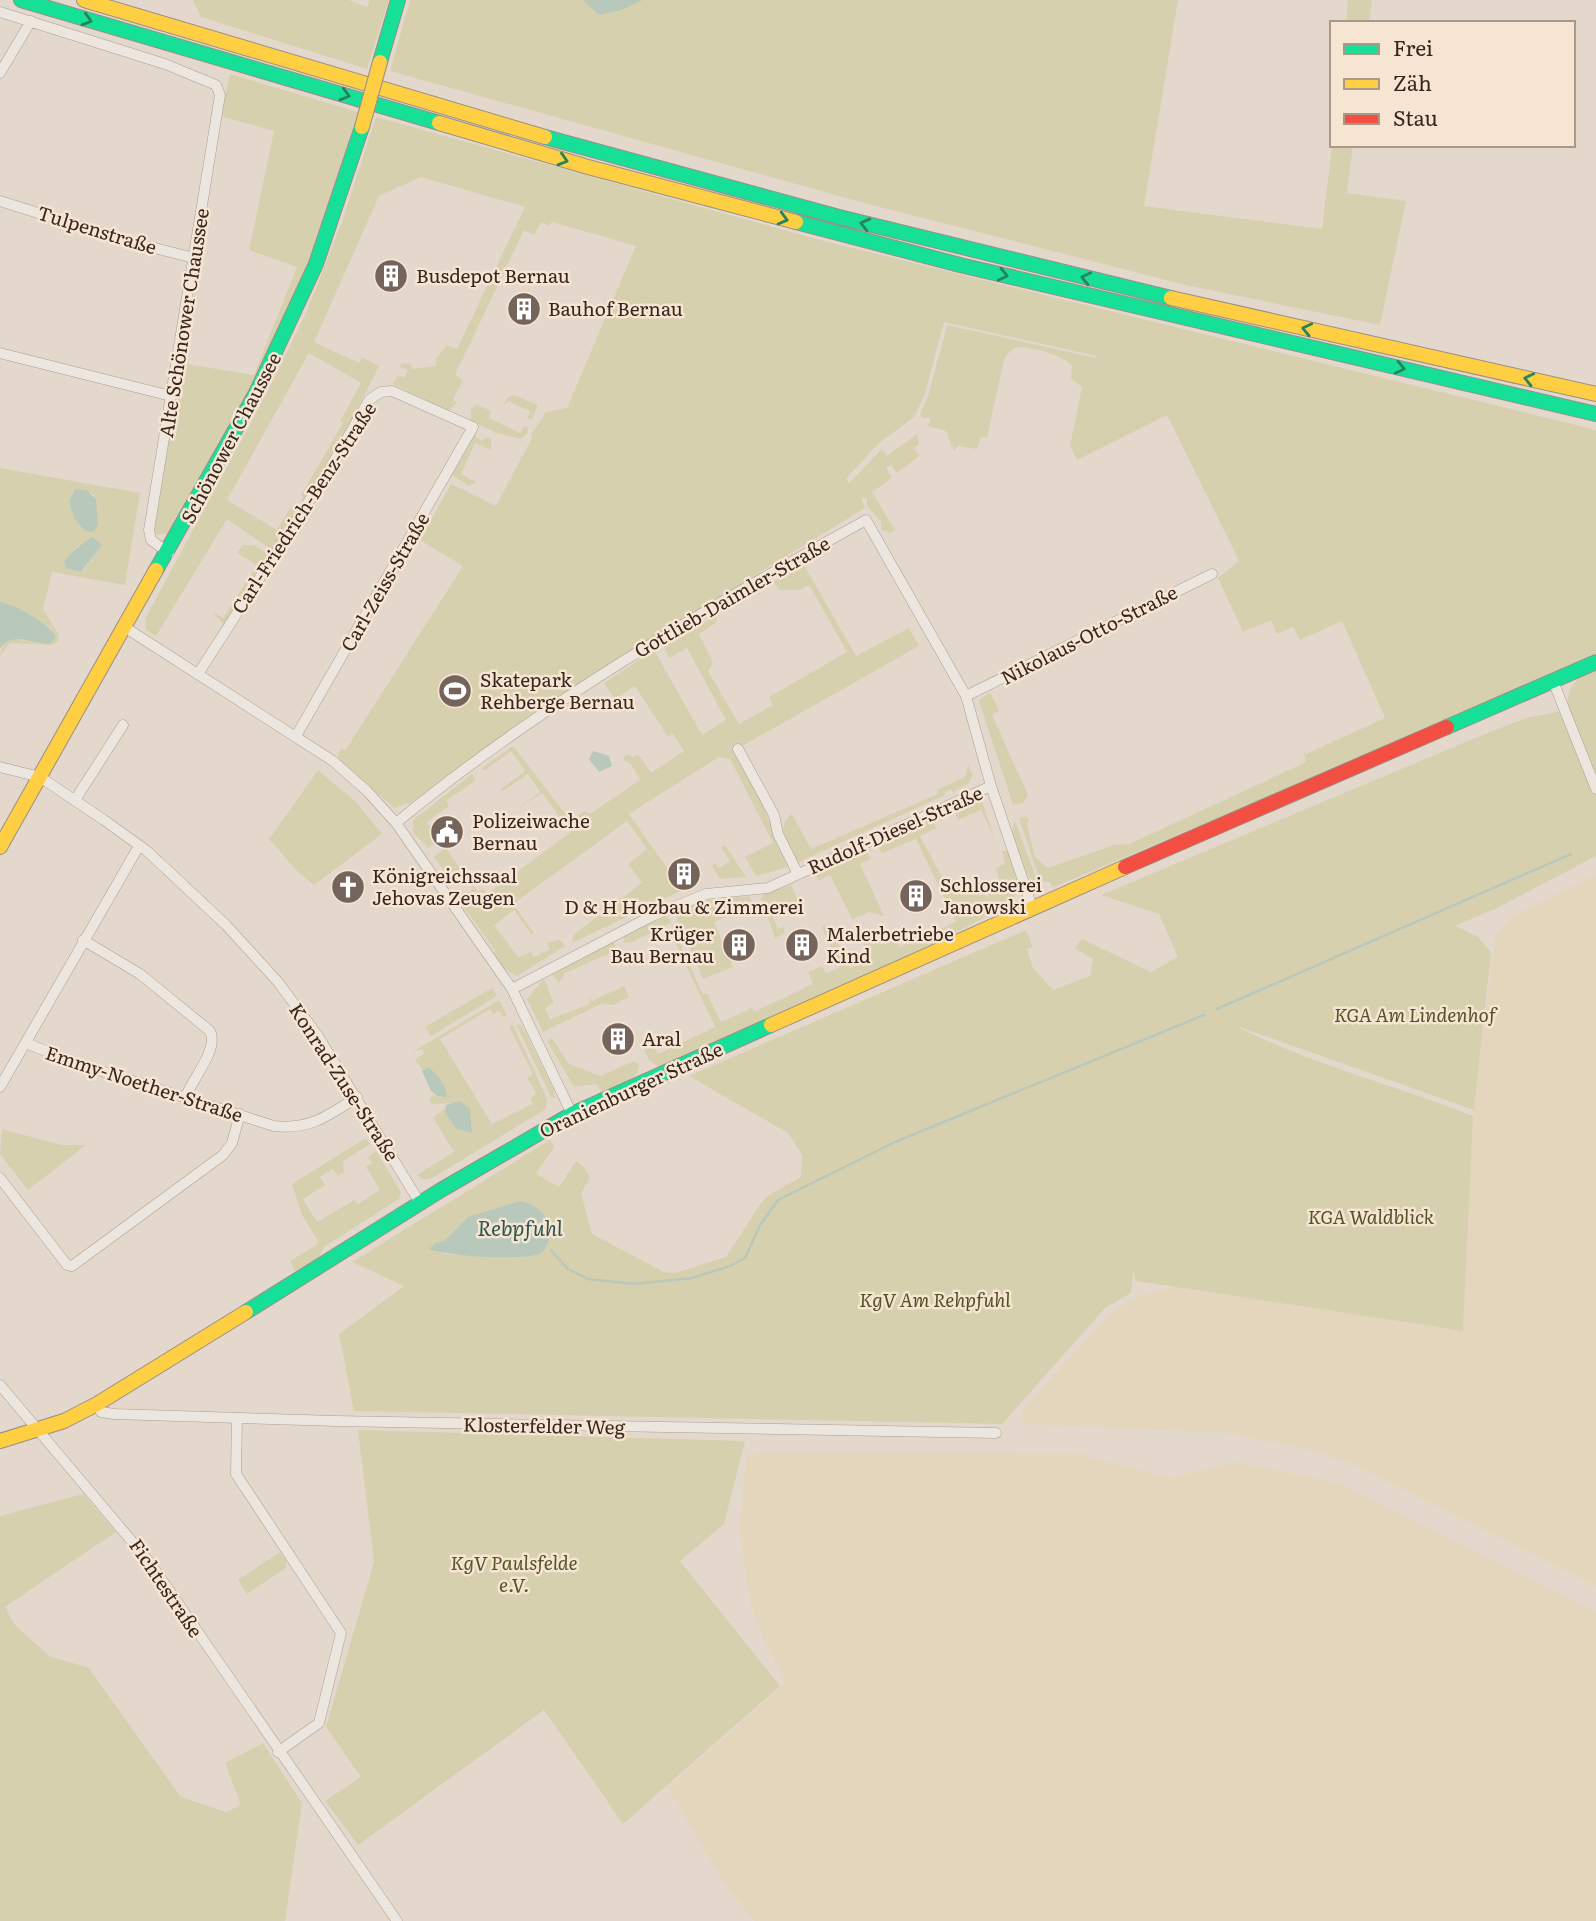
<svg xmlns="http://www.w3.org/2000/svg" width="1596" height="1921" font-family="Literata,serif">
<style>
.farmland{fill:#e4d5bd}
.green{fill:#d7d0ae;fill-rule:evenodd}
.water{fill:#b8c8bb}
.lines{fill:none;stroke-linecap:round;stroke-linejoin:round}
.stream{stroke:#b8c8bb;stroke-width:2.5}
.street-casing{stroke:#a99e95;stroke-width:11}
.fast-casing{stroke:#998e86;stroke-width:16}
.slow-casing{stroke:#998e86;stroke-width:16}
.jam-casing{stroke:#998e86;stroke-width:16}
.street{stroke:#ece6de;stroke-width:10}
.fast{stroke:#16e098;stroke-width:14}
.slow{stroke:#ffcf43;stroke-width:14}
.jam{stroke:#f24e42;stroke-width:14}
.slow-bridge-casing{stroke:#998e86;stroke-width:16;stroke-linecap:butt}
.slow-bridge{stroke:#ffcf43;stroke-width:14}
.oneway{stroke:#27835b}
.labels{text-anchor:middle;stroke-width:5;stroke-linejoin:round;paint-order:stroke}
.street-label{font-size:19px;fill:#38261e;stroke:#f5e5d2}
.poi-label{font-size:19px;fill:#38261e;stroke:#f5e5d2;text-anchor:start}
.park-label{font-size:19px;font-style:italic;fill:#505424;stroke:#f5e5d2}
.water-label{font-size:21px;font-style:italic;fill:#2d574d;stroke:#f5e5d2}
</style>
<rect width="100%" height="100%" fill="#e4d8cc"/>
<path class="farmland" d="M1596,875v712l-239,-121 -54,-18 -73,-15 -205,-9 -4,-13 90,-98 22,-14 40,-12 290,44 10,-215 22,-181 16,-18z
M762,1452l315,1 92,25 66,-16 100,20 261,130v309h-842l-33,-43 -53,-90 117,-105 -21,-43 -13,-35 -12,-78 8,-72z"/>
<path class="green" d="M193,0h156l18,7 3,-7h19l-22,69 -166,-52z
M410,0h173l15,15 21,-4 24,-11h535l-34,206 178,23 10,-84h21l-6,48 59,8 -26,124 -190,-39 -326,-83 -474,-132z
M1348,0h24l-3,23h-23z
M230,74l128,38 -6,21 3,1 -26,82 -54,130 -101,187 -20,2 26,-172 74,12 43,-108 -48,-17 25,-119 -54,-15z
M376,117l448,124 772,189v223l-101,48 -441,186 -5,-5 -9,-1 -21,-63 8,-1 2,4 -2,2 8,34 13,11 66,-23 15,-1 171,-79 6,-4 -3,-13 3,6 79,-36 -43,-97 -42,19 -7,-13 -16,7 -6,-14 -28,12 -25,-54 21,-17 -72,-146 -90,45 -7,-14 12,-59 -11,-8 1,-13c-7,-10 -45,-22 -57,-18 -5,2 -8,7 -11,12l-17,78 -6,-1 -4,12 -19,-3 -4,5 -8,-20 -18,-5 3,-8h-9l-2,-4 9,-21 18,-68 149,33 1,-2 -153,-34 -19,72 -11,23 -36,27 -32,35 3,4 33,-34 5,7 30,-22 2,10 -5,4 5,8 -22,17 -6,-8 -5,3 6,10 -20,14 23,38 -5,3 -9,-4v-7l-14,-16v-8h-6l4,10 -270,165 -183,129 -18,6 -55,-49 -1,-5 4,-6 3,3 118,-185 -43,-26 31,-56 45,22 36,-68 -1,-3 15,-23 21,-4 69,-162 -84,-24 -4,4 -7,-4 -7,13 -10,-5 -69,145 8,5 -10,20 4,2 -8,9 -56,-27 5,-9 6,3 4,-8 -7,-2 -1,-4 10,-1 2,6 24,-3v-7l11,-14 10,4 68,-142 -104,-30 -42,19 -65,146 45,21 3,-6 17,9 -33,65 -42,69 -3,-5 42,-72 -3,-2 21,-38 -52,-30 -82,147 50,30 13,-22 6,4 -24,38 -45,-31 -71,117 -10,-6 -1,-11 117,-217 44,-89 36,-91z
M514,395l24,10 -6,15 -4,-2 2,-7 -22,-10 -5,5 4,-8z
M476,404l15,7 -2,7 31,15 4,-7 4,2 -1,6 -6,5 -24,-6 -26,-12v-12z
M476,433v4l7,4 2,-3h6v12l-16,-7 -14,31 15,8 -7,4 -17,-11z
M0,468l140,25 -15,92 -73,-13 -9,37 16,26 -1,7 -7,3 -41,-2 -10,13 3,-14 10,-4 11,3 29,-12 -53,-27zM83,489l11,6 4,30 -29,-24 5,-10zM94,538l8,7 -20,27 -16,-4 -2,-6 13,-16z
M243,545h11l14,9 -44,71 -12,-14 11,7 34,-53 -20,-12z
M804,565l52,91 53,-28 10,18 -186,105 29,52 26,64 -32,9 -11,-19 28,-14 -43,-84 -11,-2 -90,57 41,58 4,-2 9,13 9,-6 5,6 -125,60 2,-9 68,-51 -14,-19 19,-15 -20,-28 -114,83 21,29 -2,2 -18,-25 -20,15 24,32 13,-5 3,5 16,-8 -3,-6 13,-3 5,6 -48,30 -14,-8 -9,-13 1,-5 -40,-54 5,-6 5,5 8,-6 -1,-5 6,8 5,-4 4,6 84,-62 -29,-39 -26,16 24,-17 -12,-18 -25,17 -2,-2 24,-18 -14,-20 -27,20 -2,-3 31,-22 58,75 13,-10 6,3 50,-34 -9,-16 -8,-4 3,-6 7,3 5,-3 13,19 33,-22 -11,-18 -5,4 -33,-51 -20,13 -11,-16 50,-33 48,85 24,-15 -39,-72 -18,10 -5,-11 53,-32 -1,8 -17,11 14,29 -5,8 31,53 34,-19 -4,-8 78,-45 -38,-67 -10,5h-20l-5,-8z
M1596,669v187l-101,53 -40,17 22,10 14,16 -17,158 -240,-85c76,40 160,59 239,91l-10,215 -327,-50 -3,-9 -2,21 -26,15 -103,116 -648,-13 -15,-77 65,-48 -52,-24 198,-122 4,7 -18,27 23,13 17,-26 8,6 6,11 -9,15 11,41 72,38 11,1 51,-16 35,-54 8,-8 32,-18 1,-22 -14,-22 -99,-57 337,-146 7,17 -6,2 6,19 20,22 37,-14 3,-17 -18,-11 7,-9 69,33 27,-15 -19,-43 -58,-19 379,-159 46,-18 42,-8c-2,-22 7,-33 28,-41zM457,1227l79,28 -31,3 -61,-4 -9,-11 9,-2z
M990,692l9,19 -7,4 36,80 -5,8 -10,2 -34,-104z
M968,765l5,10 -4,8 -16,9 -2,-3 -6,3v3l-148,68c-8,-16 -24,-35 -5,-49l19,35 127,-55 -1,-4 28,-13z
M318,770l39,33 25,31 -68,51 -17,-14 -28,-32z
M472,774l4,6 -30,21 3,5 -22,16 12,18 -10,8 -16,-15v-13z
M972,801h10l13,39 -14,-30 -23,10 -3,-7 2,-5z
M931,820l6,8 -17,8 30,56 18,-9 5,11 5,-2 2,4 4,-2 5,4 -1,-4 13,-7 -5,-19 9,-4 -3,-13h6l11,34 -7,18 -117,61 -235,104 -11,-8 -5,-10 9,-5 5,9 57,-27 -40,-85 2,-5 -6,-14 -39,19 -8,1 -1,-8 43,-19 4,4 33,75 4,-2 14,29 31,-14 2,4 59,-28 -5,-12 14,-6 4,7 14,-6 -18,-40 7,-3 21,44 19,-9 -6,-16 30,-11 7,15 56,-25 -40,-83 -34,14 -4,-6z
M1015,821l23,62 -2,2c-13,-9 -29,-50 -21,-64z
M725,845l21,32 -26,2 -8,-13 3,-2 4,4 11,-7 -9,-14z
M446,848l15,22 -9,7 2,7 -20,-27z
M866,851l5,8 -11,5 24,52 -15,-4 -17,7 -22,-44 -12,6 -2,-6z
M791,885l7,15 -26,15 6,14 5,-2 2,6 -10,5 -14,-40 3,-5z
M750,896l3,9 -39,17 19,45 -30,12 -29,-68 34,-11z
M613,941l4,9 -52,23 -6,10 -7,-9z
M544,979l10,24 -9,5 5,11 40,-15 -1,-8 3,5 32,-15 5,11 -16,8 -12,-1 -58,28 -16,-33z
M492,988l5,8 -66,40 -6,-9z
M499,1000l8,15 -4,2 -4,-6 -6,3 -3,-5 -50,30 52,85 41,-20 -3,-6 7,-4 -10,-16 6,-4 -24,-47 4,-2 34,74 -1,10 -112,68c-7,3 -11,4 -17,-2l37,-23 -21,-34 12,-10 11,21 16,4 -2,-14 -17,-16 -21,1 -3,-4 3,-5 12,3 -29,-38 9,-7 -2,-4 -11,4z
M516,1024l6,2 31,62 2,10 -4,-1z
M552,1038l17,26 31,12 34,-15 5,3c-1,20 -22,22 -38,28l-4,-8 -23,3 -27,-46z
M2,1129l59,16h25l-58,45 -28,-36z
M366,1138l4,6 -27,17 1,11 -6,4 -5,-7 -13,8 5,8 -22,14 14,23 37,-22 4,4 22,-14 -14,-23 6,-4 -4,-6 8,-6 25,41 -2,7 -75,48 -6,13 -23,11 -5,-10 27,-16 1,-4 -16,-26 -10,-31z
M358,1430l387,11 -21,83 -44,37 100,125 -157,138 -79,-114 -186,135 -33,-44 36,-24 -35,-50 48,-165z
M83,1494l33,38 -111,75 9,17 35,32 40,12 92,129 45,15 15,-7 -16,-42 38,-20 39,60 -17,118h-285v-405z
M280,1552l6,8v8l-39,26 -9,-14z"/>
<path class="water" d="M583,0h60l-24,11 -21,4z
M75,489l11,1 10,9 2,26 -5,7 -8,-1 -11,-13 -5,-17z
M93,537l9,8 -21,27 -15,-4 -2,-6c8,-12 17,-18 29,-25z
M0,602c14,2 52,23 56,35l-6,7c-16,-1 -41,-13 -50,5z
M593,751l16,5 3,10 -13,6 -10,-13z
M428,1068c9,4 20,20 18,29l-9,-1 -6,-5 -9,-20z
M459,1101l11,7 2,25 -16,-4 -11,-17 1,-7z
M520,1201c26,5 40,30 22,52 -24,9 -93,3 -113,-4l6,-6 9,-2 24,-24z"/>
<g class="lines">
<path class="stream" d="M1217,1009l354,-155
M551,1250l17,19 20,10 46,5 58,-6 38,-12 15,-8 15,-33 18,-25 117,-58 309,-127"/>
<g class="street-casing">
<path id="street" d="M0,12l165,52 51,21 4,10 -71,435 2,10 18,13
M0,73l31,-52
M0,201l127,40 67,17
M0,353l171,43
M126,628l207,133 34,30 29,32 116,166 60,125
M198,674l131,-204 40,-70 12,-8 11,-1 81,36 -177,309
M1553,681l43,108
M966,696l246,-122
M738,749l36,66 4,19 20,40
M0,767l40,10 64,43 43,31 79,74 52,57 40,54 102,167
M75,800l48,-75
M396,823c144,-119 306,-212 470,-303l100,176 25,90 41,121
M83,940l57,34 70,57c9,18 -17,47 -24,65
M512,989l140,-73 54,-22 62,-6 223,-102
M26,1043l44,18 204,65c36,4 54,-10 83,-29
M0,1087l139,-241
M0,1178l67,87 5,1 151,-111 9,-12 8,-29
M0,1385l151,179 246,357
M97,1404l4,8 13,2 222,7 660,12
M237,1418l-1,56 105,159 -22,90 -41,29"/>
</g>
<g class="fast-casing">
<path id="fast" d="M21,0l418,123
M380,62l18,-62
M545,137l294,80 332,81
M796,222l164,43 636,149
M156,570l100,-177 60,-129 46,-137
M1447,727l149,-65
M246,1312l195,-122 131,-76 199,-89"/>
</g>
<g class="slow-casing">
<path id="slow" d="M84,0l461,137
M439,123l149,44 208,55
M1171,298l425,96
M0,847l156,-277
M771,1025l354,-158
M0,1441l64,-20 33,-17 149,-92"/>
</g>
<g class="jam-casing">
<path id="jam" d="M1125,867l322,-140"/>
</g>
<use href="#street" class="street"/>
<use href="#fast" class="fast"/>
<use href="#slow" class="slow"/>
<use href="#jam" class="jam"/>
<g class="slow-bridge-casing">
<path id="slow-bridge" d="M362,127l18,-65"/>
</g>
<use href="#slow-bridge" class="slow-bridge"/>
</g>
<defs><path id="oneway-chevron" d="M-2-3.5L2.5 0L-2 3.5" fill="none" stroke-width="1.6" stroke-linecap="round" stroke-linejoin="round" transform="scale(1.75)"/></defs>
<g class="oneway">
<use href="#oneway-chevron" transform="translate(87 20) rotate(17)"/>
<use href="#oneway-chevron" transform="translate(345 95) rotate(16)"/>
<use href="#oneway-chevron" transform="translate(563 160) rotate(17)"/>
<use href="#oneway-chevron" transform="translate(783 219) rotate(15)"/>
<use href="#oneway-chevron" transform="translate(865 224) rotate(-166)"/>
<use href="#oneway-chevron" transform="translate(1003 275) rotate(13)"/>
<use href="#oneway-chevron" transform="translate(1086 278) rotate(-167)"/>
<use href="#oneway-chevron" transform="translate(1307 329) rotate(-167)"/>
<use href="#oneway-chevron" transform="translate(1400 368) rotate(13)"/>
<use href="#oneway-chevron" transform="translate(1529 379) rotate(-167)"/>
</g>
<defs>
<g id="building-disc" transform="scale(1.75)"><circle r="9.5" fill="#74645b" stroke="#f5e5d2"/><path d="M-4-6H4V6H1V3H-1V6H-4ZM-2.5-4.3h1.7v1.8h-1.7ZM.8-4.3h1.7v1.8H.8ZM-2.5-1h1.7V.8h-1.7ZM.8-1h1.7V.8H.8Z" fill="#fff"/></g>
<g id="stadium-disc" transform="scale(1.75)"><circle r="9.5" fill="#74645b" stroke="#f5e5d2"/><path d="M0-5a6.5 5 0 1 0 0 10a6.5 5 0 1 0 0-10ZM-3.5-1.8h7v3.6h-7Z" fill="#fff"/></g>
<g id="civic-disc" transform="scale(1.75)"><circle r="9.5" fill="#74645b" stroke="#f5e5d2"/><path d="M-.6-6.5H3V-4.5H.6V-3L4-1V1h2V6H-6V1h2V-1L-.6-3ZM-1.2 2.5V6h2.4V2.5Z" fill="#fff"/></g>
<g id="church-disc" transform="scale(1.75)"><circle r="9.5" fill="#74645b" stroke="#f5e5d2"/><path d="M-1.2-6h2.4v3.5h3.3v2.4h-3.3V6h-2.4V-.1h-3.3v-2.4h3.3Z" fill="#fff"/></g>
</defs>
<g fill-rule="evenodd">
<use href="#building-disc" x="391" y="276"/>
<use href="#building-disc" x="524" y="309"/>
<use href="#stadium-disc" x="455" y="691"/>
<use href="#civic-disc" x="447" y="832"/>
<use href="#building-disc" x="684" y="874"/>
<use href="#church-disc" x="348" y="887"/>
<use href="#building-disc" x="916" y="896"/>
<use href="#building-disc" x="739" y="945"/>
<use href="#building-disc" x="802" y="945"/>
<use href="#building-disc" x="618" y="1039"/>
</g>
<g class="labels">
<g class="street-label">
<text transform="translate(97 230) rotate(17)" y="7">Tulpenstraße</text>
<text transform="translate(184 323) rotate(-81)" y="7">Alte Schönower Chaussee</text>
<text transform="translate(231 438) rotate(-62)" y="7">Schönower Chaussee</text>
<text transform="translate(304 508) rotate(-57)" y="7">Carl-Friedrich-Benz-Straße</text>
<text transform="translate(385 582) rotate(-60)" y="7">Carl-Zeiss-Straße</text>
<text transform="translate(732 597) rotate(-30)" y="7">Gottlieb-Daimler-Straße</text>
<text transform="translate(1089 635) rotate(-27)" y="7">Nikolaus-Otto-Straße</text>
<text transform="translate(895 830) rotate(-24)" y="7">Rudolf-Diesel-Straße</text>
<text transform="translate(344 1082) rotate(57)" y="7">Konrad-Zuse-Straße</text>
<text transform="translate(144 1084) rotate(18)" y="7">Emmy-Noether-Straße</text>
<text transform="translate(631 1090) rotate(-25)" y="7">Oranienburger Straße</text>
<text transform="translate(544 1426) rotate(1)" y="7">Klosterfelder Weg</text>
<text transform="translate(166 1588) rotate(56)" y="7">Fichtestraße</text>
</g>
<g class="poi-label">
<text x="416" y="283">Busdepot Bernau</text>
<text x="548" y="316">Bauhof Bernau</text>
<text x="480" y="687">Skatepark<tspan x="480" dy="22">Rehberge Bernau</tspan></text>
<text x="472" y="828">Polizeiwache<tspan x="472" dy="22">Bernau</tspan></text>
<text x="372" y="883">Königreichssaal<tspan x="372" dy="22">Jehovas Zeugen</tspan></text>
<text x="940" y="892">Schlosserei<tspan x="940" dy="22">Janowski</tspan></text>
<text x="684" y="914" text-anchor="middle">D &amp; H Hozbau &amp; Zimmerei</text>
<text x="714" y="941" text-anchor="end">Krüger<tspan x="714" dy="22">Bau Bernau</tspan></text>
<text x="826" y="941">Malerbetriebe<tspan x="826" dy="22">Kind</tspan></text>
<text x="642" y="1046">Aral</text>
</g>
<g class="park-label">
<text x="1415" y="1022">KGA Am Lindenhof</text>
<text x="1371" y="1224">KGA Waldblick</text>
<text x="935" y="1307">KgV Am Rehpfuhl</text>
<text x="514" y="1570">KgV Paulsfelde<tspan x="514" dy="22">e.V.</tspan></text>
</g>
<g class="water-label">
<text x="520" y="1236">Rebpfuhl</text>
</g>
</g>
<rect x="1330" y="21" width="245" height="126" fill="#f5e5d2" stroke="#a9998a" stroke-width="2"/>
<rect x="1344" y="44" width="35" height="10" fill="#16e098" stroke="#a9998a" stroke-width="2"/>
<text x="1393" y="56" font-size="21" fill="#38261e">Frei</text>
<rect x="1344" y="79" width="35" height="10" fill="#ffcf43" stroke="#a9998a" stroke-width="2"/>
<text x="1393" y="91" font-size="21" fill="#38261e">Zäh</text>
<rect x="1344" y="114" width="35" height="10" fill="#f24e42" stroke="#a9998a" stroke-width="2"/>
<text x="1393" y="126" font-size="21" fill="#38261e">Stau</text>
</svg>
